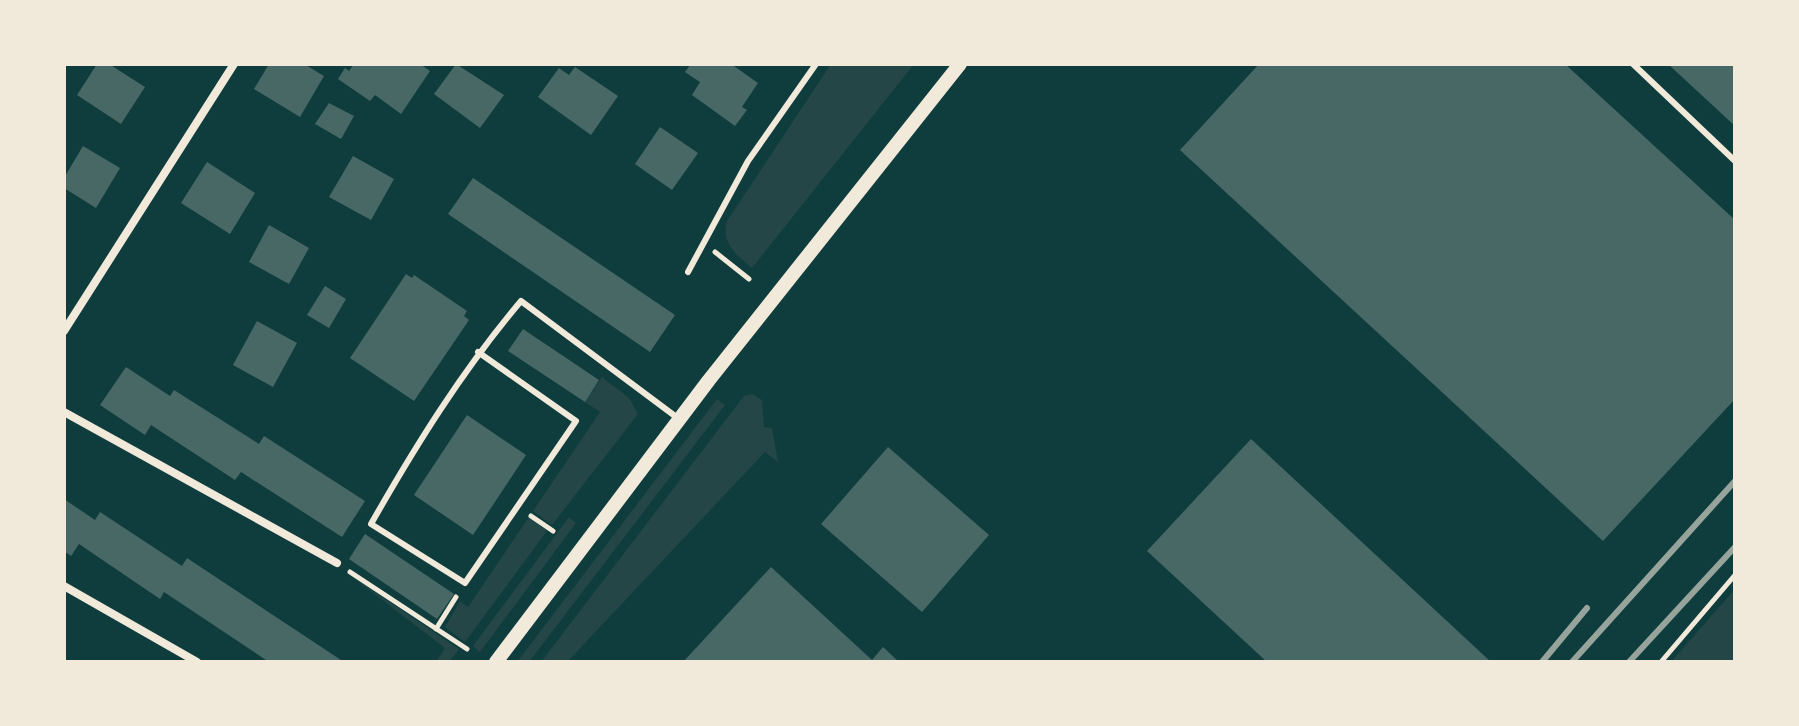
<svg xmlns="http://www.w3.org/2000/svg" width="1799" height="726" font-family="Raleway,sans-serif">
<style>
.green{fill:#244646}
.building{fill:#486865}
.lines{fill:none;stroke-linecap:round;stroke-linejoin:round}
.path{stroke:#f1e9da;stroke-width:5}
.service{stroke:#f1e9da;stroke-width:6}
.minor{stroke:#f1e9da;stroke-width:8}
.tertiary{stroke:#f1e9da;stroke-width:14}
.rail{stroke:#97a49c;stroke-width:6}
</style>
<rect width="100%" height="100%" fill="#0f3d3e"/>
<path class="green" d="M831,64h83l-162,204c-16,-14 -31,-24 -25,-47z
M602,377l27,21 9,16 -86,111 -19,-14 67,-99 -15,-10z
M752,394l10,6 2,27 8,1 6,34 -13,-10 -198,210h-26l203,-266z
M717,399l8,6 -196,257h-12z
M529,517l18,14 -82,111 -20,-15 15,-26 8,6z
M569,517l7,6 -96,129 -7,-6z
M351,576l108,73 -10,13h-13l9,-14z
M1735,589v73h-64z"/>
<path class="building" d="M97,64h12l36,23 -24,37 -44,-29z
M269,64h35l20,12 -24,41 -46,-28z
M354,64h66l10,7 -29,43 -26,-19 -5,6 -32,-22 7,-11 4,3z
M456,64l48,31 -24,33 -46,-34z
M691,64h40l27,19 -16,24 5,3 -12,16 -43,-31 8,-13 -15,-10z
M1259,64h306l170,156v179l-132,142 -423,-391z
M1668,64h67v62z
M575,67l43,29 -27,39 -53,-38 21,-29 10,7z
M329,103l25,13 -13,23 -26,-15z
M660,127l38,26 -26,37 -37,-26z
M83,146l37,22 -24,40 -32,-20v-10z
M353,156l41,23 -23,41 -42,-23z
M207,162l48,31 -25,41 -49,-31z
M473,178l202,137 -25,37 -202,-138z
M269,225l40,23 -20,36 -40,-22z
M406,274l6,4 2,-3 53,36 -3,5 5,4 -55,81 -64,-43z
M325,286l21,13 -17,29 -22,-13z
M257,321l40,22 -24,44 -40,-22z
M523,329l76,51 -14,22 -77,-51z
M126,367l44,29 4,-6 85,54 5,-8 101,65 -23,36 -101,-65 -6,8 -84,-55 -6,10 -45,-30z
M467,415l59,40 -53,80 -59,-40z
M1251,439l240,223h-224l-120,-111z
M888,447l101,88 -67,77 -101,-88z
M64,499l31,21 5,-8 82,54 5,-8 157,104h-75l-105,-70 -4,7 -81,-55 -8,12 -7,-5z
M365,534l89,60 -17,25 -88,-60z
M771,567l101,93 11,-13 16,15h-216z"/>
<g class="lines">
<path class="path" d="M715,252l34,27
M531,516l22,15
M350,572l117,77
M436,629l20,-32
M1661,662l74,-87"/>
<path class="service" d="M1633,64l102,97
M688,272l60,-111 68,-97
M478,352l98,69 -111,162 -94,-59c45,-79 91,-153 150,-223l158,118"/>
<path class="minor" d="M64,331l170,-267
M64,412l273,151
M64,586l133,76"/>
<path class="tertiary" d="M496,662l213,-282 251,-316"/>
<path class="rail" d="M1542,662l45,-54
M1572,662l163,-181
M1629,662l106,-115"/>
</g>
<rect width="1799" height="726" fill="none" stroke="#f1e9da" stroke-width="132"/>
</svg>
